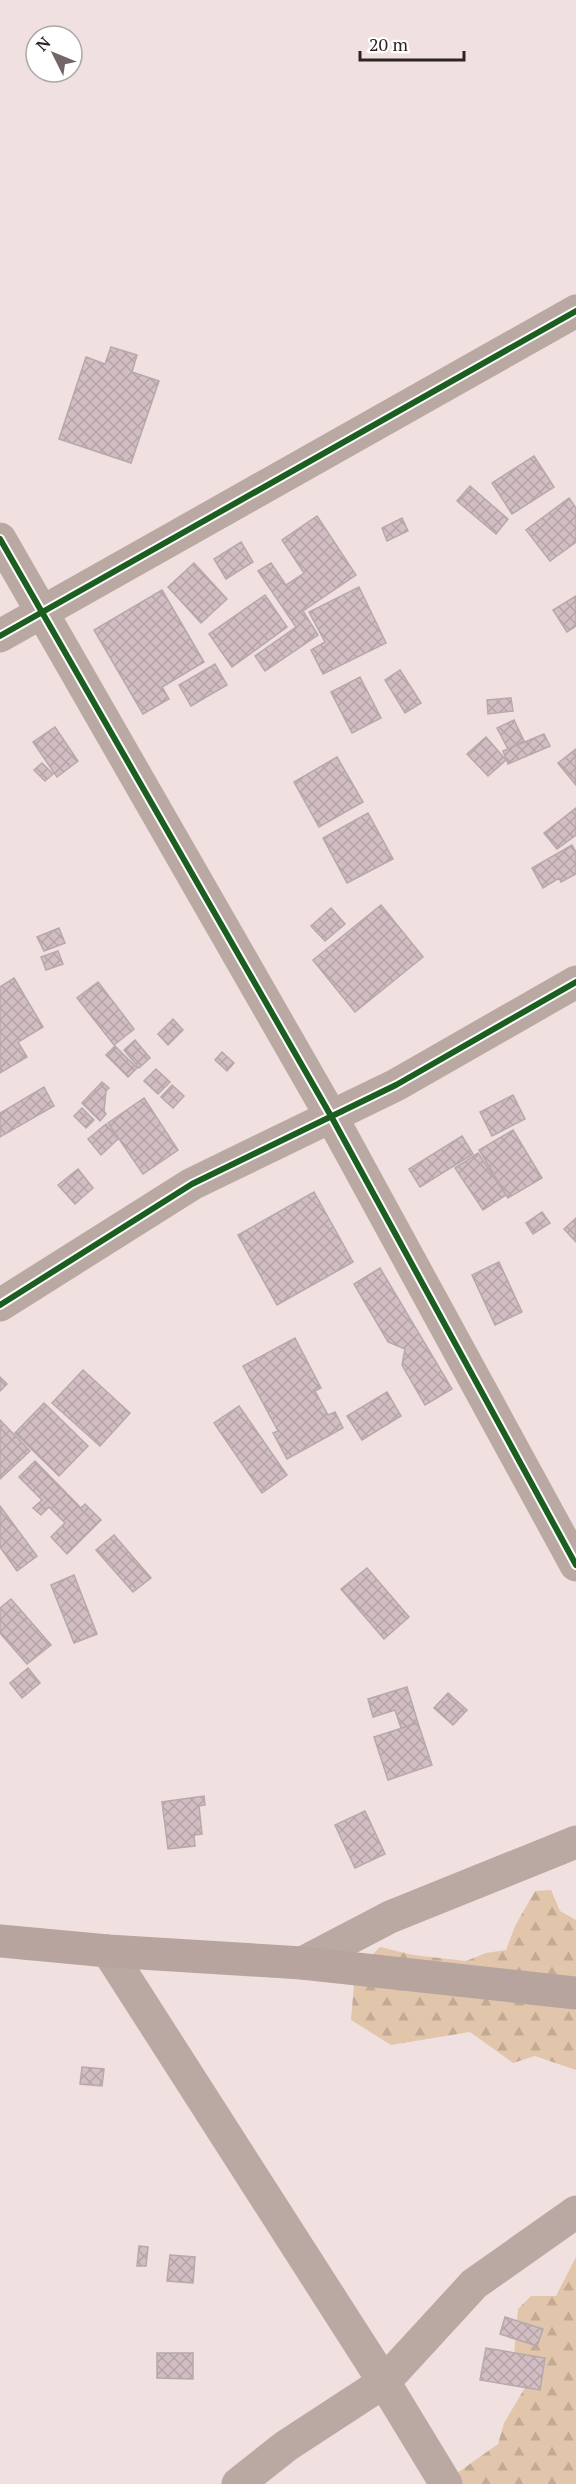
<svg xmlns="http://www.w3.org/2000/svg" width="576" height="2484" font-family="'PT Serif',serif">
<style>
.forest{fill:url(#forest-firs)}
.building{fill:url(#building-cross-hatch);stroke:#b5a9ab;stroke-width:1.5}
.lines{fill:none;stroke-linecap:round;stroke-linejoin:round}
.minor{stroke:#baa9a2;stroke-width:33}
.highway{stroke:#b7a49e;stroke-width:33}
.cycleway-casing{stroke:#fff;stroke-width:10}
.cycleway{stroke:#1b5e20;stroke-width:6}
</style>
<defs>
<pattern id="forest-firs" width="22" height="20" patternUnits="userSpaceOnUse" patternTransform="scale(1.5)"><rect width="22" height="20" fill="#e2c6ab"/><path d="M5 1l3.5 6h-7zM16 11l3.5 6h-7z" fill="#c2aa93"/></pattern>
<pattern id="building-cross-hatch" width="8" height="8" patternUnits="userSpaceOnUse" patternTransform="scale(1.5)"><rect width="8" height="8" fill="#d2bdc3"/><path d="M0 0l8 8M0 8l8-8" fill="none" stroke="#b5a2a7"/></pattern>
</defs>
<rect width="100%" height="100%" fill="#f0e0e0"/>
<path class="forest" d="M551,1890l9,21 16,9v150l-41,-14 -22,7 -43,-31 -79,13 -40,-25 4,-47 25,-26 33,8 53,6 20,-8 20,-3 9,-24 20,-35z
M576,2257v227h-125l2,-8 45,-32 6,-21 32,-54 -22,-14 4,-46 13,-13h25z"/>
<path class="building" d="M111,347l26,8 -5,17 27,9 -28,82 -72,-24 27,-82 19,7z
M534,456l20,31 -42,27 -20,-31z
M470,486l38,33 -12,15 -39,-33z
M569,498l7,10v34l-26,19 -24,-31z
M317,516l39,59 -53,36 15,24 -53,36 -10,-15 41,-29 -38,-56 13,-8 15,22 18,-12 -22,-33z
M402,518l6,13 -21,10 -5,-13z
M241,542l12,20 -27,17 -12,-20z
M194,563l33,36 -26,24 -33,-36z
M359,587l27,56 -63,31 -12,-24 14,-8 -16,-30z
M162,590l42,72 -42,25 7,12 -26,15 -49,-84z
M265,595l22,32 -55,40 -23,-33z
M576,596v30l-9,6 -14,-22z
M215,664l12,21 -36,21 -12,-21z
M400,670l21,33 -16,10 -20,-33z
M360,677l21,41 -29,15 -21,-41z
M511,698l2,13 -25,3 -1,-14z
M514,720l10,21 -16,8 -11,-21z
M55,727l23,34 -21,16 -24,-35z
M544,734l6,12 -42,18 -5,-13z
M486,737l20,23 -18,16 -21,-22z
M576,749v36l-18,-22z
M337,757l26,45 -44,25 -25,-45z
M42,763l11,11 -8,7 -11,-11z
M576,808v27l-19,14 -13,-16z
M368,813l25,46 -46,24 -24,-45z
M572,845l4,7v22l-15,8 -2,-4 -16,10 -11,-20z
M381,905l42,52 -68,55 -42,-52z
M331,908l14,16 -20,17 -14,-15z
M59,928l6,15 -21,8 -7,-14z
M58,951l5,13 -17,6 -5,-13z
M14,978l29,49 -25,15 9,15 -27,16v-86z
M98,982l36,47 -20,16 -37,-47z
M173,1019l10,11 -15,15 -10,-11z
M135,1040l15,18 -11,10 -15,-18z
M115,1046l22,22 -9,9 -22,-22z
M222,1052l12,11 -7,8 -12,-11z
M156,1069l14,13 -12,12 -14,-13z
M102,1082l7,6 -3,3 -2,20 2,3 -6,7 -18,-18z
M172,1085l12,11 -11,12 -12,-11z
M44,1087l10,19 -54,31v-24z
M513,1095l12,24 -33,17 -12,-24z
M144,1098l34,52 -35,24 -35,-51z
M82,1108l12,12 -8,8 -12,-12z
M106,1124l12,15 -17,16 -13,-16z
M513,1130l29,48 -34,20 -29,-48z
M462,1136l11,18 -53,33 -11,-18z
M478,1153l28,42 -23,15 -28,-42z
M78,1169l15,19 -18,16 -17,-19z
M314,1192l39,70 -76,43 -39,-70z
M542,1212l8,11 -17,11 -7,-11z
M576,1218v24l-12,-13z
M499,1262l23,50 -27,13 -23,-50z
M380,1268l72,121 -27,16 -23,-40 3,-16 -17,-7 -34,-58z
M295,1338l26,50 -6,3 13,24 7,-3 8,16 -56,31 -14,-26 5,-2 -35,-65z
M83,1370l47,43 -30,33 -48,-43z
M0,1377l7,7 -7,7z
M387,1392l14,24 -39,24 -15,-24z
M44,1403l44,43 -29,30 -44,-43z
M239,1406l48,69 -25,18 -48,-70z
M0,1420l30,31 -30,28z
M35,1461l46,47 4,-4 16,16 -34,34 -16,-17 14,-14 -16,-16 -8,8 -8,-7 9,-8 -23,-23z
M0,1506l37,50 -20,15 -17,-24z
M114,1535l37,43 -18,14 -37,-42z
M367,1568l42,49 -25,22 -43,-50z
M74,1575l23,59 -23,9 -23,-58z
M11,1599l40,46 -24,19 -27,-31v-25z
M28,1668l12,15 -18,15 -12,-15z
M407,1687l11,36 -17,5 -6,-18 -22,7 -5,-18z
M448,1693l19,17 -14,15 -19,-17z
M418,1723l14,42 -44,15 -14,-43z
M204,1796l1,9 -6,1 3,28 -8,1 1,11 -27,3 -6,-47z
M365,1811l20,43 -30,14 -20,-43z
M82,2067l22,2 -2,17 -22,-2z
M139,2246l9,1 -2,19h-9z
M170,2255l25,2 -2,26 -26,-2z
M505,2317l38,12 -6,17 -37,-12z
M486,2348l59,10 -5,32 -60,-10z
M157,2353h36v26l-36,-1z"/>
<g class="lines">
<path class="minor" d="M0,539l331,577 245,449
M0,636l576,-325
M0,1305l192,-121 204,-99 180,-103
M108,1951l276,431 62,102
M302,1963l88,-46 186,-75
M238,2484l48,-38 98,-64 90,-98 102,-72"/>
<path class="highway" d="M0,1941l108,10 194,12 274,30"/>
<g class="cycleway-casing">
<path id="cycleway" d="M0,539l331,577 245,449
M0,636l576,-325
M0,1305l192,-121 204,-99 180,-103"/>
</g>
<use href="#cycleway" class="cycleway"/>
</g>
<g transform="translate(54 54) rotate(313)"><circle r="28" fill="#ffffff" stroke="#aca7a7" stroke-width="1.5"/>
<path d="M0-4.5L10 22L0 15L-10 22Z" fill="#736666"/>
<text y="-9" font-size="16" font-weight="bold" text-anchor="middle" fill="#2f2424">N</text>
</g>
<path d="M360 51v9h104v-9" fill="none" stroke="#2f2424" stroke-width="3"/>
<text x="369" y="51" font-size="18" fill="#2f2424" stroke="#ffffff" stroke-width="4.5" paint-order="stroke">20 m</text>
</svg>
